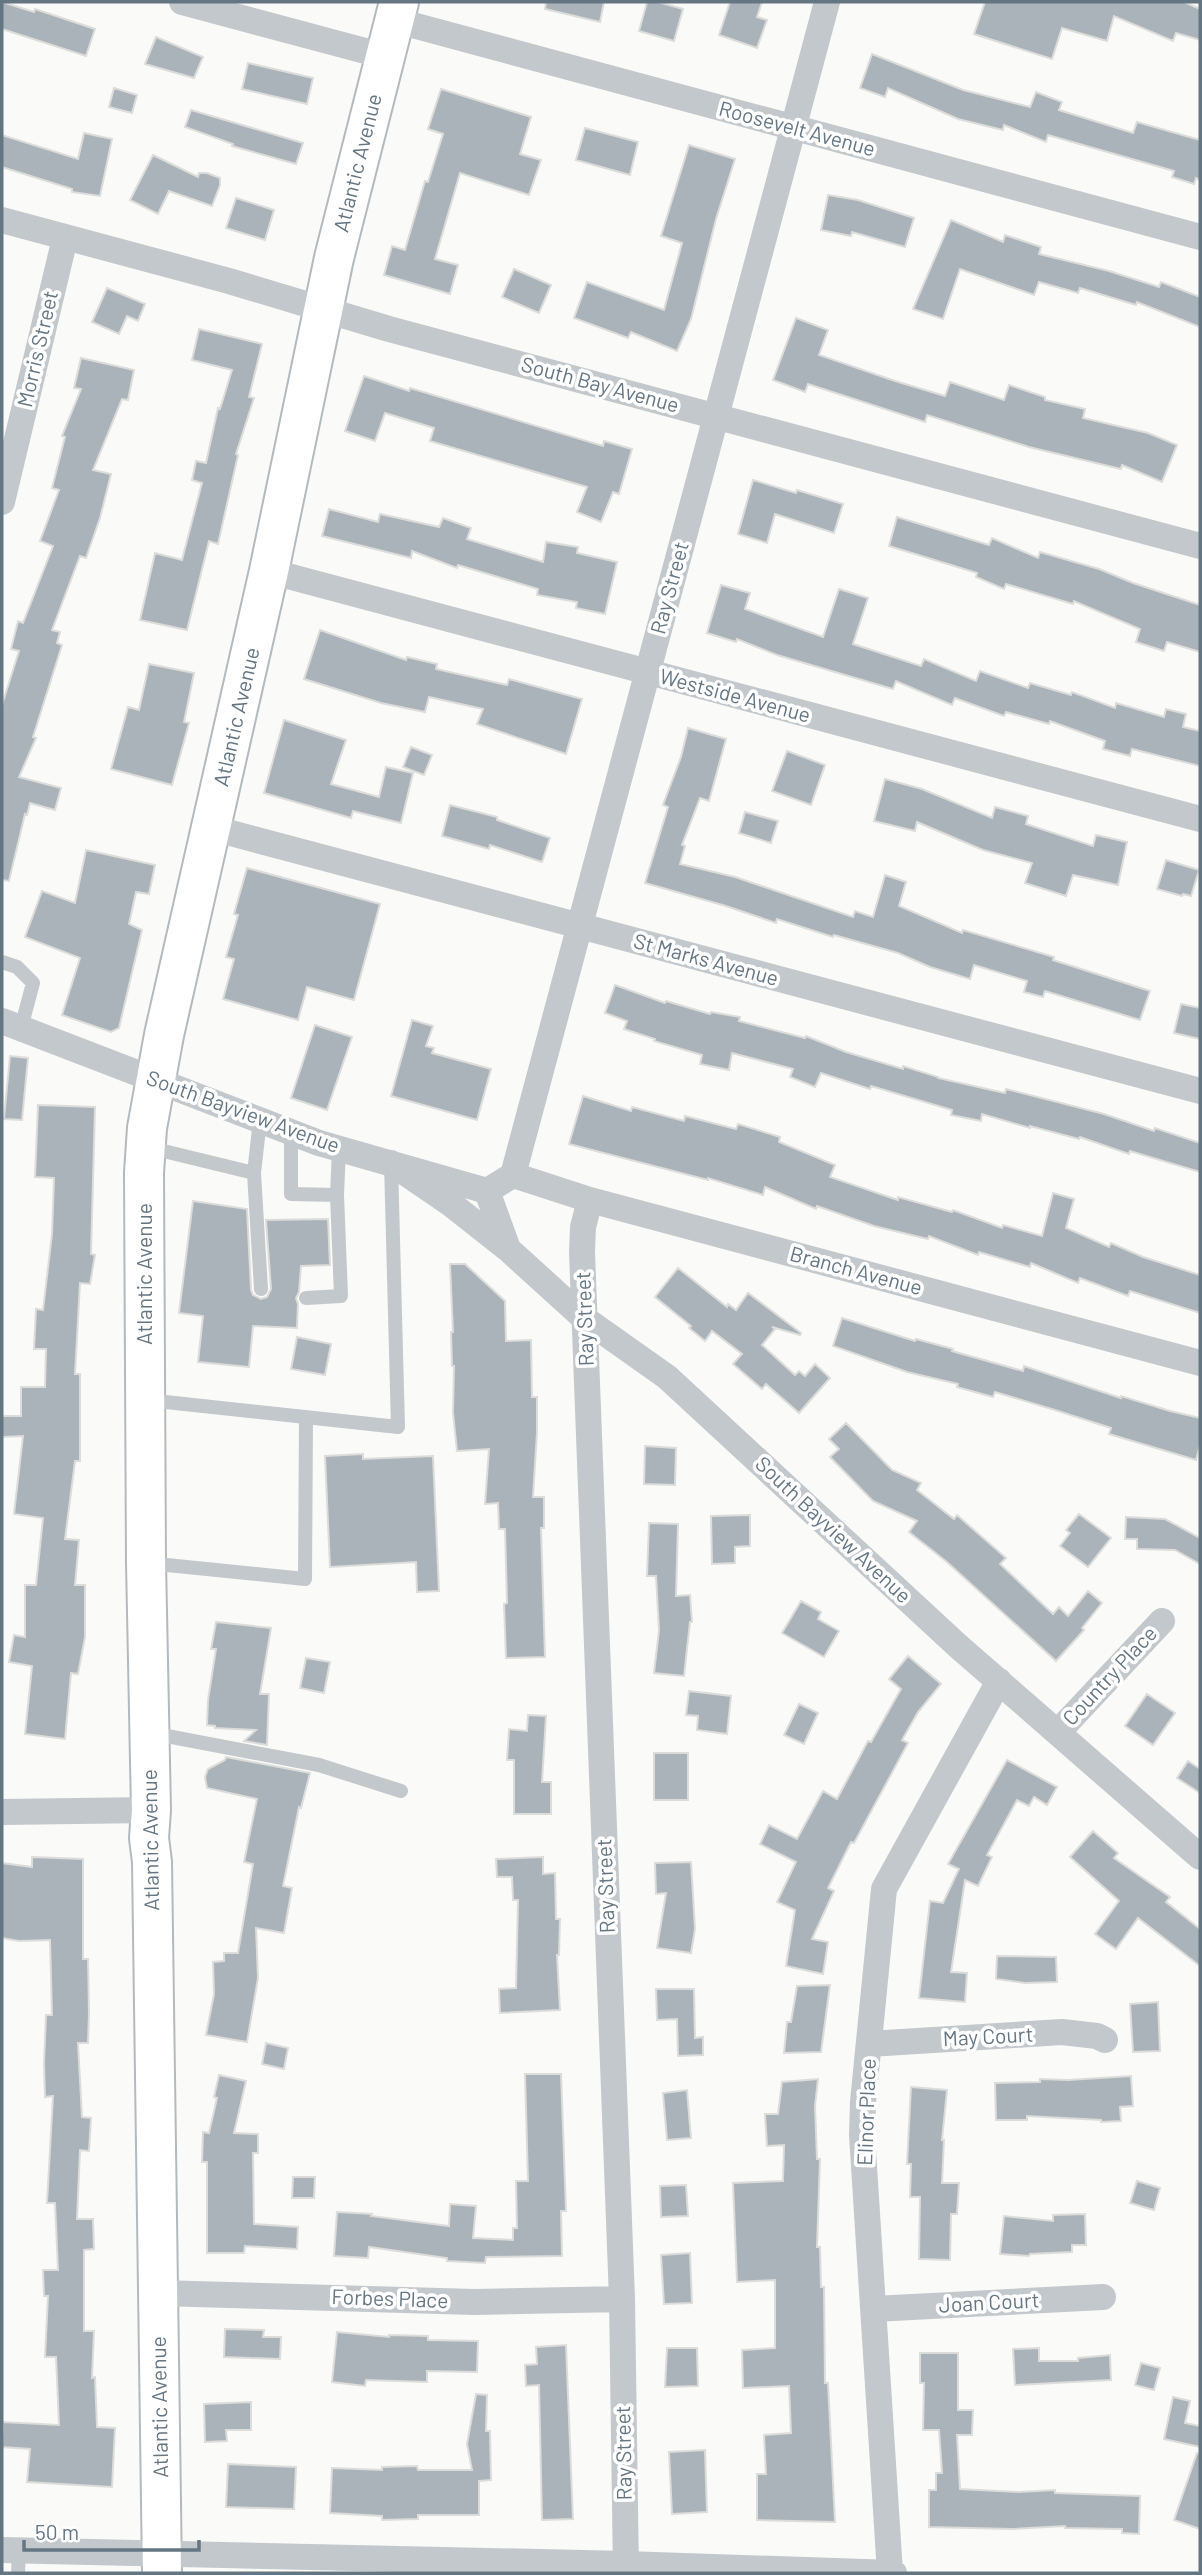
<svg xmlns="http://www.w3.org/2000/svg" width="1202" height="2575" font-family="Barlow,sans-serif">
<style>
.building{fill:#aab3b9;stroke:#dcdcda;stroke-width:2}
.lines{fill:none;stroke-linecap:round;stroke-linejoin:round}
.secondary-casing{stroke:#b3babf;stroke-width:42}
.service{stroke:#c3c8cc;stroke-width:14}
.minor{stroke:#c3c8cc;stroke-width:26}
.secondary{stroke:#fff;stroke-width:38}
.labels{text-anchor:middle;stroke-width:7;stroke-linejoin:round;paint-order:stroke}
.street-label{font-size:21px;fill:#657683;stroke:#fff}
</style>
<rect width="100%" height="100%" fill="#fafaf8"/>
<path class="building" d="M2,2l32,10 1,-3 60,20 -9,27 -84,-27z
M546,2h58l-4,20 -55,-13z
M647,2h11l25,7 -9,32 -35,-10z
M730,2h32l-5,15 10,3 -10,28 -38,-13z
M985,2h199l16,7v31l-24,-7 -3,8 -59,-25 -7,25 -45,-13 -10,31 -78,-25z
M156,37l47,20 -9,21 -49,-14z
M872,54l91,36 67,17 6,-15 26,10 -3,8 74,23 4,-11 63,18v40l-4,-2 -2,6 -22,-7 2,-6 -126,-36 -2,7 -42,-17 -1,5 -45,-11 -70,-31 -3,9 -25,-9z
M248,63l65,15 -6,26 -65,-15z
M114,88l23,7 -5,18 -23,-6z
M441,89l90,28 -11,37 21,6 -12,35 -69,-22 -25,86 23,6 -8,29 -66,-19 8,-29 13,4 20,-69 3,1 15,-48 -15,-5z
M191,110l112,33 -7,21 -64,-18 1,-2 -48,-17z
M585,128l53,14 -8,33 -54,-15z
M84,133l28,6 -12,57 -28,-4v-3l-70,-22v-32l76,24z
M689,145l46,14 -19,60 -25,100 -14,32 -46,-19 -3,6 -54,-20 13,-36 77,28 18,-67 -21,-7z
M153,155l45,22 1,-4h8l13,5v7l-8,21 -43,-15 -11,23 -28,-14z
M828,195l30,5 56,18 -9,29 -53,-15 -1,4 -30,-6z
M236,198l38,12 -9,30 -39,-12z
M951,220l52,22 2,-7 36,12 -2,7 70,17 50,16 2,-5 39,15v30l-63,-25 -1,3 -56,-17 -2,5 -39,-11 -5,13 -74,-26 -17,50 -30,-10z
M514,269l37,16 -12,28 -37,-16z
M107,288l38,16 -7,17 -11,-5 -8,18 -27,-12z
M796,318l32,12 -9,25 76,26 50,15 5,-14 54,18 5,-15 36,12v3l40,9 -2,9 65,15 29,12 -15,37 -40,-17 -1,4 -92,-22 -102,-32 -2,7 -117,-38 -3,8 -32,-12z
M199,329l63,15 -13,53 5,1 -18,56 2,1 -20,89 -9,-3 -22,89 -47,-10 15,-67 27,7 20,-77 -10,-3 4,-19 10,2 12,-55 2,1 12,-39 -40,-10z
M81,358l53,12 -6,30 -6,-1 -29,71 18,4 -11,44 -14,40 -6,-2 -28,74 8,2 -3,11 5,2 -29,92 3,1 -17,39 42,11 -6,22 -25,-7 -3,12 -2,-1 -16,67 -7,-1v-175l17,-54 -8,-2 7,-28 5,2 30,-77 -13,-5 19,-51 -7,-2 13,-51 -3,-1 19,-47 -7,-1z
M364,376l45,15 1,-3 193,58 1,-5 28,8 -13,45 -6,-2 -12,30 -24,-10 10,-25 -157,-46 4,-13 -49,-15 -10,28 -30,-10z
M753,480l43,13 1,-3 46,14 -9,29 -59,-19 -8,29 -29,-9z
M329,509l49,13 2,-8 59,13 4,-9 28,10 -4,11 76,23 3,-20 32,5 -1,6 40,9 -12,52 -29,-6 1,-6 -40,-7 1,-6 -80,-24 -1,3 -45,-17 -1,7 -89,-22z
M897,517l92,28 3,-7 46,20 2,-6 59,17 34,14 67,22v47l-33,-10 -3,9 -28,-9 4,-13 -66,-28 -1,3 -67,-20 -2,5 -28,-12 1,-4 -88,-27z
M721,585l29,8 -5,16 78,28 16,-48 29,9 -15,46 68,22 3,-7 52,22 4,-10 48,17 2,-5 41,12 1,-3 43,16 1,-5 48,14 2,-8 20,5 -3,13 17,4v35l-68,-17 -2,7 -27,-7 2,-8 -55,-20 -1,3 -43,-12 -2,4 -49,-18 -3,7 -56,-24 -3,8 -116,-34 -40,-16 -1,3 -29,-9z
M320,630l86,30 1,-3 30,7 -1,5 71,16 2,-6 73,20 -16,55 -89,-30 6,-15 -54,-12 -4,15 -44,-9 -77,-24z
M149,664l45,9 -10,49 5,1 -17,62 -61,-16 17,-62 11,3z
M284,720l62,20 -15,44 48,13 7,-30 27,6 -12,50 -48,-12 -2,7 -87,-25z
M688,728l38,11 -17,62 -9,-3 -18,47 3,1 -5,18 55,13 118,40 2,-6 18,6 12,-42 21,7 -7,24 63,27 1,-3 91,27 -1,3 97,31 -10,29 -95,-29 -2,6 -19,-5 3,-11 -53,-16 -4,14 -40,-12 -32,-14 -64,-18 -1,2 -56,-18 -1,4 -50,-17 -81,-23 23,-76 -5,-2 18,-48z
M411,747l21,8 -8,20 -21,-8z
M787,751l38,14 -14,40 -39,-14z
M885,779l37,10 70,29 3,-11 33,9 -2,8 67,22 3,-11 31,7 -9,43 -45,-10 -7,21 -41,-13 7,-20 -49,-13 -66,-28 -2,9 -41,-10z
M450,805l47,12v3l53,18 -8,24 -52,-17 -1,4 -47,-13z
M745,812l33,9 -7,22 -32,-10z
M86,850l69,15 -6,29 -13,-2 -7,32 13,6 -23,98 -8,4 -49,-17 18,-57 -55,-21 17,-46 33,12z
M1166,860l33,10 -8,26 -8,-2 -1,2 -25,-7z
M247,868l133,36 -26,96 -47,-13 -9,33 -75,-21 11,-40 -8,-2 12,-42 -4,-1z
M615,985l50,18 1,-2 44,13 1,-2 29,5 -1,4 66,17 1,-2 40,16 57,17v-3l35,11v1l67,15 1,-4 98,25 50,17 1,-3 45,15v29l-70,-21 -1,3 -49,-17 -1,2 -49,-13v2l-48,-14 -1,7 -30,-6 1,-5 -81,-24 -1,3 -49,-16 -6,14 -25,-10 3,-8 -61,-16 -3,17 -29,-6 2,-9 -48,-14 1,-2 -31,-10 3,-8 -22,-8z
M1181,1004l19,4v31l-26,-6z
M412,1020l21,6 -7,20 8,2 -2,5 59,16 -14,51 -86,-24z
M315,1025l37,12 -25,73 -36,-12z
M10,1056l18,2 -6,62 -18,-1z
M583,1096l48,15 1,-4 52,14 1,-5 51,13 2,-5 42,13 -1,5 56,23 -5,12 68,23v-3l54,15 1,-2 49,18 1,-3 39,11 11,-43 21,6 -8,29 43,19 2,-4 32,14 57,18v38l-70,-22 -2,5 -48,-18 -2,5 -47,-20 -1,4 -51,-15 -1,3 -49,-19 -1,3 -54,-13 -57,-20 -1,3 -51,-22 -2,8 -55,-17v2l-139,-36z
M38,1105l57,2 -4,147 4,1 -5,29 -10,-1 -5,91h5v87h-5l-10,78 14,1 -4,45h10v52l-7,37 -7,-1 -6,66 -40,-5 7,-68 -23,-4 5,-27 11,2v-52h11l7,-67 -29,-4 9,-78 -21,1v-21h19v-29h24l1,-38h-12l2,-40 7,1 9,-76 2,-56 -19,-1z
M193,1201l54,8 4,81 2,5 8,4 6,-2 4,-8 -5,-69 62,-1 2,46 -29,1 -2,26 -3,6 2,6 -1,24 -44,-2 -4,41 -51,-5 5,-46 -24,-3z
M450,1264h15l40,37 1,40 25,-1 1,57h5v35l-4,65h11v31h-3l4,129 -39,1 -2,-54 3,-1 -2,-74h-6l-1,-26 -13,1 4,-55 -32,2 -4,-38 1,-47h-2l-1,-34h2z
M678,1268l49,39 1,-3 8,6 12,-17 53,40 -1,2 -28,-8 3,2 -13,16 33,30 4,-4 6,5 10,-12 15,14 -31,35 -33,-29 -4,5 -29,-25 9,-10 -30,-23 -7,10 -16,-13 2,-2 -36,-29z
M842,1318l73,23 1,-2 37,10 -1,2 71,20 1,-5 97,32v-2l49,15 30,7v27l-4,15 -87,-26 2,-6 -56,-18 -60,-18 -2,5 -36,-10 1,-3 -51,-12 -74,-26z
M297,1337l34,7 -6,31 -34,-6z
M846,1423l46,47 29,13 -4,7 37,29 3,-4 49,43 -6,6 53,50 6,-7 9,9 20,-25 14,12 -20,25 2,2 -28,31 -109,-99 -38,-30 8,-11 -44,-20 -43,-44 9,-8 -10,-10z
M645,1446l31,2 -1,37 -31,-1z
M363,1454v5l70,-3 6,135 -22,1 -1,-30 -86,5 -5,-111z
M1079,1514l32,24 -23,29 -28,-21 10,-13 -4,-3z
M750,1515v31l-15,1v16l-23,1 -1,-48z
M1126,1517l39,2 35,19v26l-25,-14 -38,-1v-10h-12z
M649,1523l29,1 -2,72 14,-1 2,27h-2l-6,54 -30,-3 5,-43 -3,-54h-9z
M801,1601l20,11 -3,7 21,12 -15,26 -42,-24z
M216,1622l55,6 -11,66h9l-2,51 -23,-4 12,-11 -41,-2v-2l-8,-1 1,-25 8,-51h-5z
M908,1656l33,28 -23,28 -16,28 6,3 -54,100 -3,-1 -23,46 6,3 -22,48 16,3 -5,32 -37,-8 9,-56 -18,-8 19,-40 -36,-18 9,-19 28,14 26,-48 14,8 31,-58 3,1 30,-53 -12,-10z
M306,1658l24,4 -6,31 -24,-5z
M689,1691l42,5 -4,38 -30,-4 1,-14 -12,-1z
M1147,1694l28,19 -22,32 -28,-19z
M799,1704l19,9 -14,31 -20,-9z
M528,1715l18,1 -4,66h9v32h-37v-54h-7l2,-31 18,2z
M654,1753h34v47h-34z
M226,1757l84,16 -9,35 -2,-1 -16,79 9,2 -8,45 -28,-5 2,50 -11,64 -41,-7 8,-41 -1,-32 11,-1v-8h14l15,-89 -9,-2 13,-63 -50,-11 -2,-11 3,-8 17,-9z
M1007,1760l50,27 -10,18 -13,-8 -5,9 -12,-6 -30,55 5,2 -14,29 -13,-6 -14,92 16,1 -2,29 -46,-4 11,-97 13,2 16,-34 -11,-5z
M1188,1761l12,8v24l-23,-15z
M1093,1831l25,22 -4,5 56,39 -4,5 34,27v37l-62,-48 -22,31 -21,-15 24,-33 -49,-44z
M32,1857l51,2v100h5l1,54 -1,30h-10l4,74 9,1 -2,33 -9,-1 -3,69h16l1,30 -10,1v81h10l-2,47 3,-1 2,50 18,1 -3,59 -85,-5 3,-33 -28,-2 1,-25 56,3 -3,-68h-11l3,-61h-4l-1,-26h15l-3,-67h-8l6,-107 -8,1 -1,-34 2,-48h6l-2,-75 -31,1 -17,-3v-75l30,4z
M543,1857v17l12,-1 1,46h4l-1,36h-2l3,55 -60,3 -1,-24 17,-1 2,-88h-5l-1,-23h-15l-1,-18z
M691,1862l4,67 -4,24 -34,-5 9,-55 -10,1 -1,-31z
M997,1956l59,1 1,25 -32,1 -29,-4z
M830,1985l-9,67 -37,1 3,-31h4l6,-36z
M656,1989h38l1,49 8,-1v18l-25,1 -1,-37 -20,1z
M1158,2002l2,49 -27,1 -3,-48z
M266,2043l22,5 -4,21 -22,-5z
M525,2074h36l5,137h-5l1,45 -76,1 -1,6 -38,-2v-3l-78,-11 -1,11 -34,-2 3,-44 35,2 -1,2 78,10 1,-22 26,2 -3,32 40,2v-12h4l-1,-47h12z
M219,2075l27,6 -12,52 24,1v19h-5l1,71 44,3 -1,22 -52,-3 -1,7h-37v-91h-5l1,-30 6,1 8,-35 -3,-1z
M1131,2076l2,30 -13,1 1,14 -20,1v-2l-74,-4v4h-31l-1,-37 45,-1v-3l28,1z
M818,2079l-3,27 2,53h3l-3,88h3l1,40h3l1,96h3l7,139 -78,-2v-46h9l-2,-39 27,-2 -2,-47 -46,2 -1,-38 33,-2v-68l-38,2 -4,-99 50,-2 1,-36 -17,1 -2,-32h13l4,-32z
M911,2087l36,3 -5,50h2l-2,43h17l-2,31h-6l-1,46 -31,-1 1,-62h-10l1,-33h-4z
M687,2090l4,48 -24,2 -4,-47z
M293,2177h22l-1,21h-22z
M1137,2181l23,7 -6,22 -24,-7z
M686,2185l2,31 -27,1 -1,-31z
M1085,2214l1,31h-14v7l-42,2 -1,2 -29,-2 4,-38 49,5v-6z
M690,2253l2,50 -28,1 -3,-49z
M225,2329l39,1 -1,7h18l-1,22 -56,-2z
M337,2332l52,5v-2l39,1v4l50,1 -1,31 -50,-1v11l-61,-2 -1,6 -33,-4z
M566,2345l7,174 -31,1 -3,-135 -13,1 -1,-21 12,-1 -1,-17z
M667,2348h30l1,38 -33,1z
M1039,2348v13h39v-3l32,-3 1,25 -96,5 -2,-36z
M920,2353h38v57h15l-1,25h-15l3,54 59,3 36,-2v3l85,3 -1,38 -17,-1v-4l-57,-1v-2l-53,3 -83,-2v-37h7v-17h6l-3,-43h-16l1,-47h-4z
M1141,2363l19,5 -6,22 -19,-5z
M476,2394l11,1 -1,36h4l1,49 -12,1v34h-61v4l-36,1v-4l-52,-3 2,-45 50,2v-3l35,-1 1,4h54l-5,-26z
M1173,2397l17,4 -5,22 15,3v21l-36,-8z
M251,2402v28h-25l1,11 -22,1 -1,-38z
M705,2450l2,62 -35,2 -3,-62z
M1197,2453l3,1v75l-26,-9z
M228,2464l68,3 -2,42 -68,-2z"/>
<g class="lines">
<g class="secondary-casing">
<path id="secondary" d="M162,2573l-10,-711 -3,-24 2,-28 -5,-248 -2,-389 3,-45 17,-93 105,-464 65,-313 65,-256"/>
</g>
<path class="service" d="M2,962l15,5 16,16 -12,45
M291,1132v62l46,1 4,101 -35,2
M147,1147l107,26 6,-53
M254,1173l7,116
M337,1195l2,-46
M147,1400l251,27 -7,-264
M147,1563l158,16 1,-162
M151,1733l168,32 82,26
M18,2573l1,-23"/>
<path class="minor" d="M182,2l202,54
M394,20l806,217
M2,220l227,61 160,48 811,217
M2,502l63,-264
M269,571l931,248
M212,828l988,263
M2,1021l317,122 168,48 26,-16
M391,1163l60,41 57,45 77,70 82,58 291,269 242,211
M513,1175l314,-1173
M513,1175l77,25 610,163
M487,1191l21,58
M590,1200l-7,27 -1,25 40,1047 4,274
M1058,1732l104,-111
M2,1812l149,-2
M869,2044l193,-12 35,4 8,4
M158,2293l317,9 147,-3
M874,2309l229,-12
M2,2550l624,14 268,9
M890,2573l-28,-438 1,-33 21,-213 115,-208"/>
<use href="#secondary" class="secondary"/>
</g>
<g class="labels">
<g class="street-label">
<text transform="translate(797 129) rotate(15)" y="7">Roosevelt Avenue</text>
<text transform="translate(358 163) rotate(-76)" y="7">Atlantic Avenue</text>
<text transform="translate(38 349) rotate(-77)" y="7">Morris Street</text>
<text transform="translate(600 385) rotate(15)" y="7">South Bay Avenue</text>
<text transform="translate(670 588) rotate(-75)" y="7">Ray Street</text>
<text transform="translate(735 696) rotate(15)" y="7">Westside Avenue</text>
<text transform="translate(237 717) rotate(-77)" y="7">Atlantic Avenue</text>
<text transform="translate(706 960) rotate(15)" y="7">St Marks Avenue</text>
<text transform="translate(243 1112) rotate(20)" y="7">South Bayview Avenue</text>
<text transform="translate(856 1271) rotate(15)" y="7">Branch Avenue</text>
<text transform="translate(145 1274) rotate(-90)" y="7">Atlantic Avenue</text>
<text transform="translate(585 1319) rotate(-92)" y="7">Ray Street</text>
<text transform="translate(833 1530) rotate(43)" y="7">South Bayview Avenue</text>
<text transform="translate(1110 1676) rotate(-47)" y="7">Country Place</text>
<text transform="translate(151 1840) rotate(-91)" y="7">Atlantic Avenue</text>
<text transform="translate(606 1886) rotate(-92)" y="7">Ray Street</text>
<text transform="translate(988 2037) rotate(-3)" y="7">May Court</text>
<text transform="translate(867 2112) rotate(-88)" y="7">Elinor Place</text>
<text transform="translate(390 2299) rotate(2)" y="7">Forbes Place</text>
<text transform="translate(989 2303) rotate(-3)" y="7">Joan Court</text>
<text transform="translate(160 2407) rotate(-91)" y="7">Atlantic Avenue</text>
<text transform="translate(624 2453) rotate(-91)" y="7">Ray Street</text>
</g>
</g>
<rect width="1202" height="2575" fill="none" stroke="#657683" stroke-width="7"/>
<path d="M24 2540v10h175v-10" fill="none" stroke="#657683" stroke-width="3.5"/>
<text x="35" y="2540" font-size="21" fill="#657683" stroke="#ffffff" stroke-width="5" paint-order="stroke">50 m</text>
</svg>
